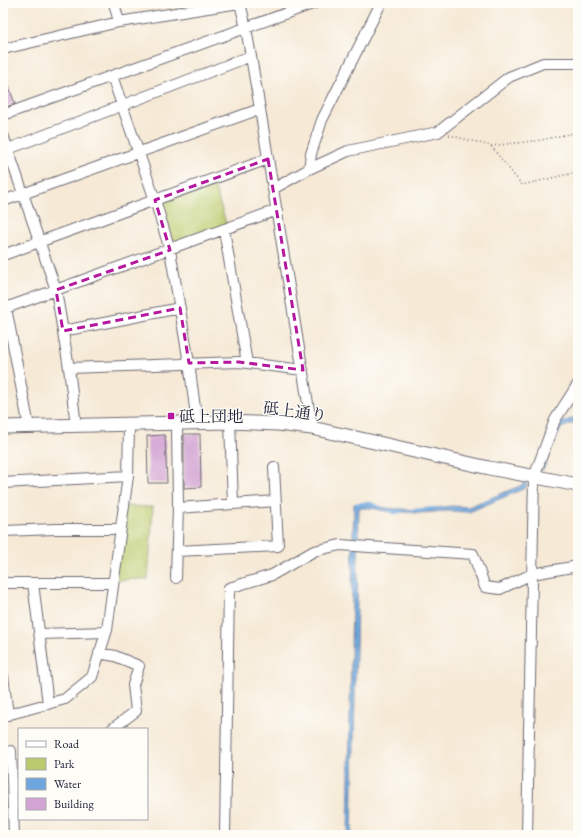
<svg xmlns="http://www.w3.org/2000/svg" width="581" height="838" font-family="'EB Garamond','Noto Serif JP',serif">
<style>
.green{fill:#bbca6c;stroke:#6e7654}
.water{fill:#6ea7dd;stroke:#48648c}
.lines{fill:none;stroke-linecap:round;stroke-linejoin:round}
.stream{stroke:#6ea7dd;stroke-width:2.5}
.building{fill:#d3a5d4}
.minor-casing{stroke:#6c6871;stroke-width:12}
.tertiary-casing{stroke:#6c6871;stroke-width:15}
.path{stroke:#6c6871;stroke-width:1.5;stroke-dasharray:1 3;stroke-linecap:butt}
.minor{stroke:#fff;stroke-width:10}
.tertiary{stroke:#fff;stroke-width:13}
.marked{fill:none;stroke:#b5179e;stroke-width:3;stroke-dasharray:8 5;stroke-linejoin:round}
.poi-dot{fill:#b5179e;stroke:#fdfcf7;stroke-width:1.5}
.labels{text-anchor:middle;stroke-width:3;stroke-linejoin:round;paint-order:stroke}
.street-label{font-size:16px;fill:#22223b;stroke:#fdfcf7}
.poi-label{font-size:16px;fill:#22223b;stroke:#fdfcf7;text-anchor:start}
</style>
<rect width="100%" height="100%" fill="#fdfcf7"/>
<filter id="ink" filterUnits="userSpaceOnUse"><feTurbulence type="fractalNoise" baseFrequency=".025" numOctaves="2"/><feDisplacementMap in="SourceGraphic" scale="8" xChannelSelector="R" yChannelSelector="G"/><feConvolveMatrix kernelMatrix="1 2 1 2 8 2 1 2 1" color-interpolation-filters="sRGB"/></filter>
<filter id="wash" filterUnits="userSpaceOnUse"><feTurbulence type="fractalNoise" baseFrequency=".012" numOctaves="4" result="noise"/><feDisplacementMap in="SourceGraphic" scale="16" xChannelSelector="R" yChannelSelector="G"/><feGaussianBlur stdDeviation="0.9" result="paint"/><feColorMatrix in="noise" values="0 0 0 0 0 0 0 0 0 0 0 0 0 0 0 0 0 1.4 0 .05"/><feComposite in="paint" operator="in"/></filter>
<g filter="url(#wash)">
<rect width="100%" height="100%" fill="#f6e9d6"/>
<path class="green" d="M212,179l16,50 -58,21 -15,-50z
M124,506l29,1 -5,72 -34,1z"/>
<path class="water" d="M578,416v5l-17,7 -18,42 -3,-1 18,-45z
M525,482l2,4 -4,3 -54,23 -22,-1 -27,2 -34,-2 -15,-3h-12l-7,327h-4l5,-299 1,-32h16l16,4 33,2 32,-4 17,1 52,-21z"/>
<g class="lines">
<path class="stream" d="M356,507v-3l14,-1 9,4
M413,510l23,-2
M390,511l4,2 6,-1"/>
</g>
<g id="blocks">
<path class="building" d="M3,73h1l11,31 -12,4z
M184,434h16l1,53 -17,1z
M165,435l2,48h-19l-1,-47z"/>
</g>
</g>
<g filter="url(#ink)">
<use href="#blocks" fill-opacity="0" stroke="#6c6871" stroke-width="1"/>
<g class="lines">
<g class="minor-casing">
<path id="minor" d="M114,3l5,19
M240,3l6,25 14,81 52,319
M3,49l116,-27 120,-19
M112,76l43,124 15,50 19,113 8,60
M3,115l312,-112
M3,135l53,155 13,78 7,58
M3,151l248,-95
M309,169l2,-15 11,-34 59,-117
M273,189l36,-20 39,-18 90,-19 71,-55 34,-14h35
M3,201l257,-92
M224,230l23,133
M3,255l265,-96
M6,308l23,119
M3,309l274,-99
M63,331l117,-23
M69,368l170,-6 64,8
M230,422l3,82
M3,483l125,-7
M178,508l98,-7
M3,531l53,-2h65
M177,551l101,-5 -4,-79
M176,578l2,-72 -1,-83
M3,583h110
M33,583l15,121
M40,634l66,-2
M99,653l16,3 24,10 -6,19 3,26 -24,18
M3,676l5,39
M3,716l62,-17 27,-22 15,-47 21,-154 1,-51
M11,751l3,84
M225,835l4,-247 43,-13 42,-24 26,-6 133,9 12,33 15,2 32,-15 46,-8
M527,835l7,-358 21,-57 23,-36"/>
</g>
<g class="tertiary-casing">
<path id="tertiary" d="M3,427l225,-5 50,2 34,4 177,40 89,17"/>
</g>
<path class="path" d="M449,135l42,11 31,39 56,-13
M491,146l50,-6 37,-8"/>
<use href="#minor" class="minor"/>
<use href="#tertiary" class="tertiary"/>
</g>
</g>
<path class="marked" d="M268,159l35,211 -64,-8 -50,1 -9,-55 -117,23 -7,-41 114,-40 -15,-50z"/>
<rect class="poi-dot" x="167" y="412" width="8" height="8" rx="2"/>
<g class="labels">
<g class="street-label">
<text transform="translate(295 411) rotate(7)" y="6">砥上通り</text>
</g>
<g class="poi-label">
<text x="179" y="422">砥上団地</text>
</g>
</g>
<rect width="581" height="838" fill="none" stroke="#fdfcf7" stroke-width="16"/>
<rect x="18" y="728" width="130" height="92" fill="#fdfcf7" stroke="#a5a5ac"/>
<rect x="26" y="741" width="20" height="6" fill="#ffffff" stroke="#a5a5ac"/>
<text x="54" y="748" font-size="12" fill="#22223b">Road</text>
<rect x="26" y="758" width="20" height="12" fill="#bbca6c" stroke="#a5a5ac"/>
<text x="54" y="768" font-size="12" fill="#22223b">Park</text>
<rect x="26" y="778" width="20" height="12" fill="#6ea7dd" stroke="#a5a5ac"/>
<text x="54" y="788" font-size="12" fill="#22223b">Water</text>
<rect x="26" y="798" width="20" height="12" fill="#d3a5d4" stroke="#a5a5ac"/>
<text x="54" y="808" font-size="12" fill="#22223b">Building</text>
</svg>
